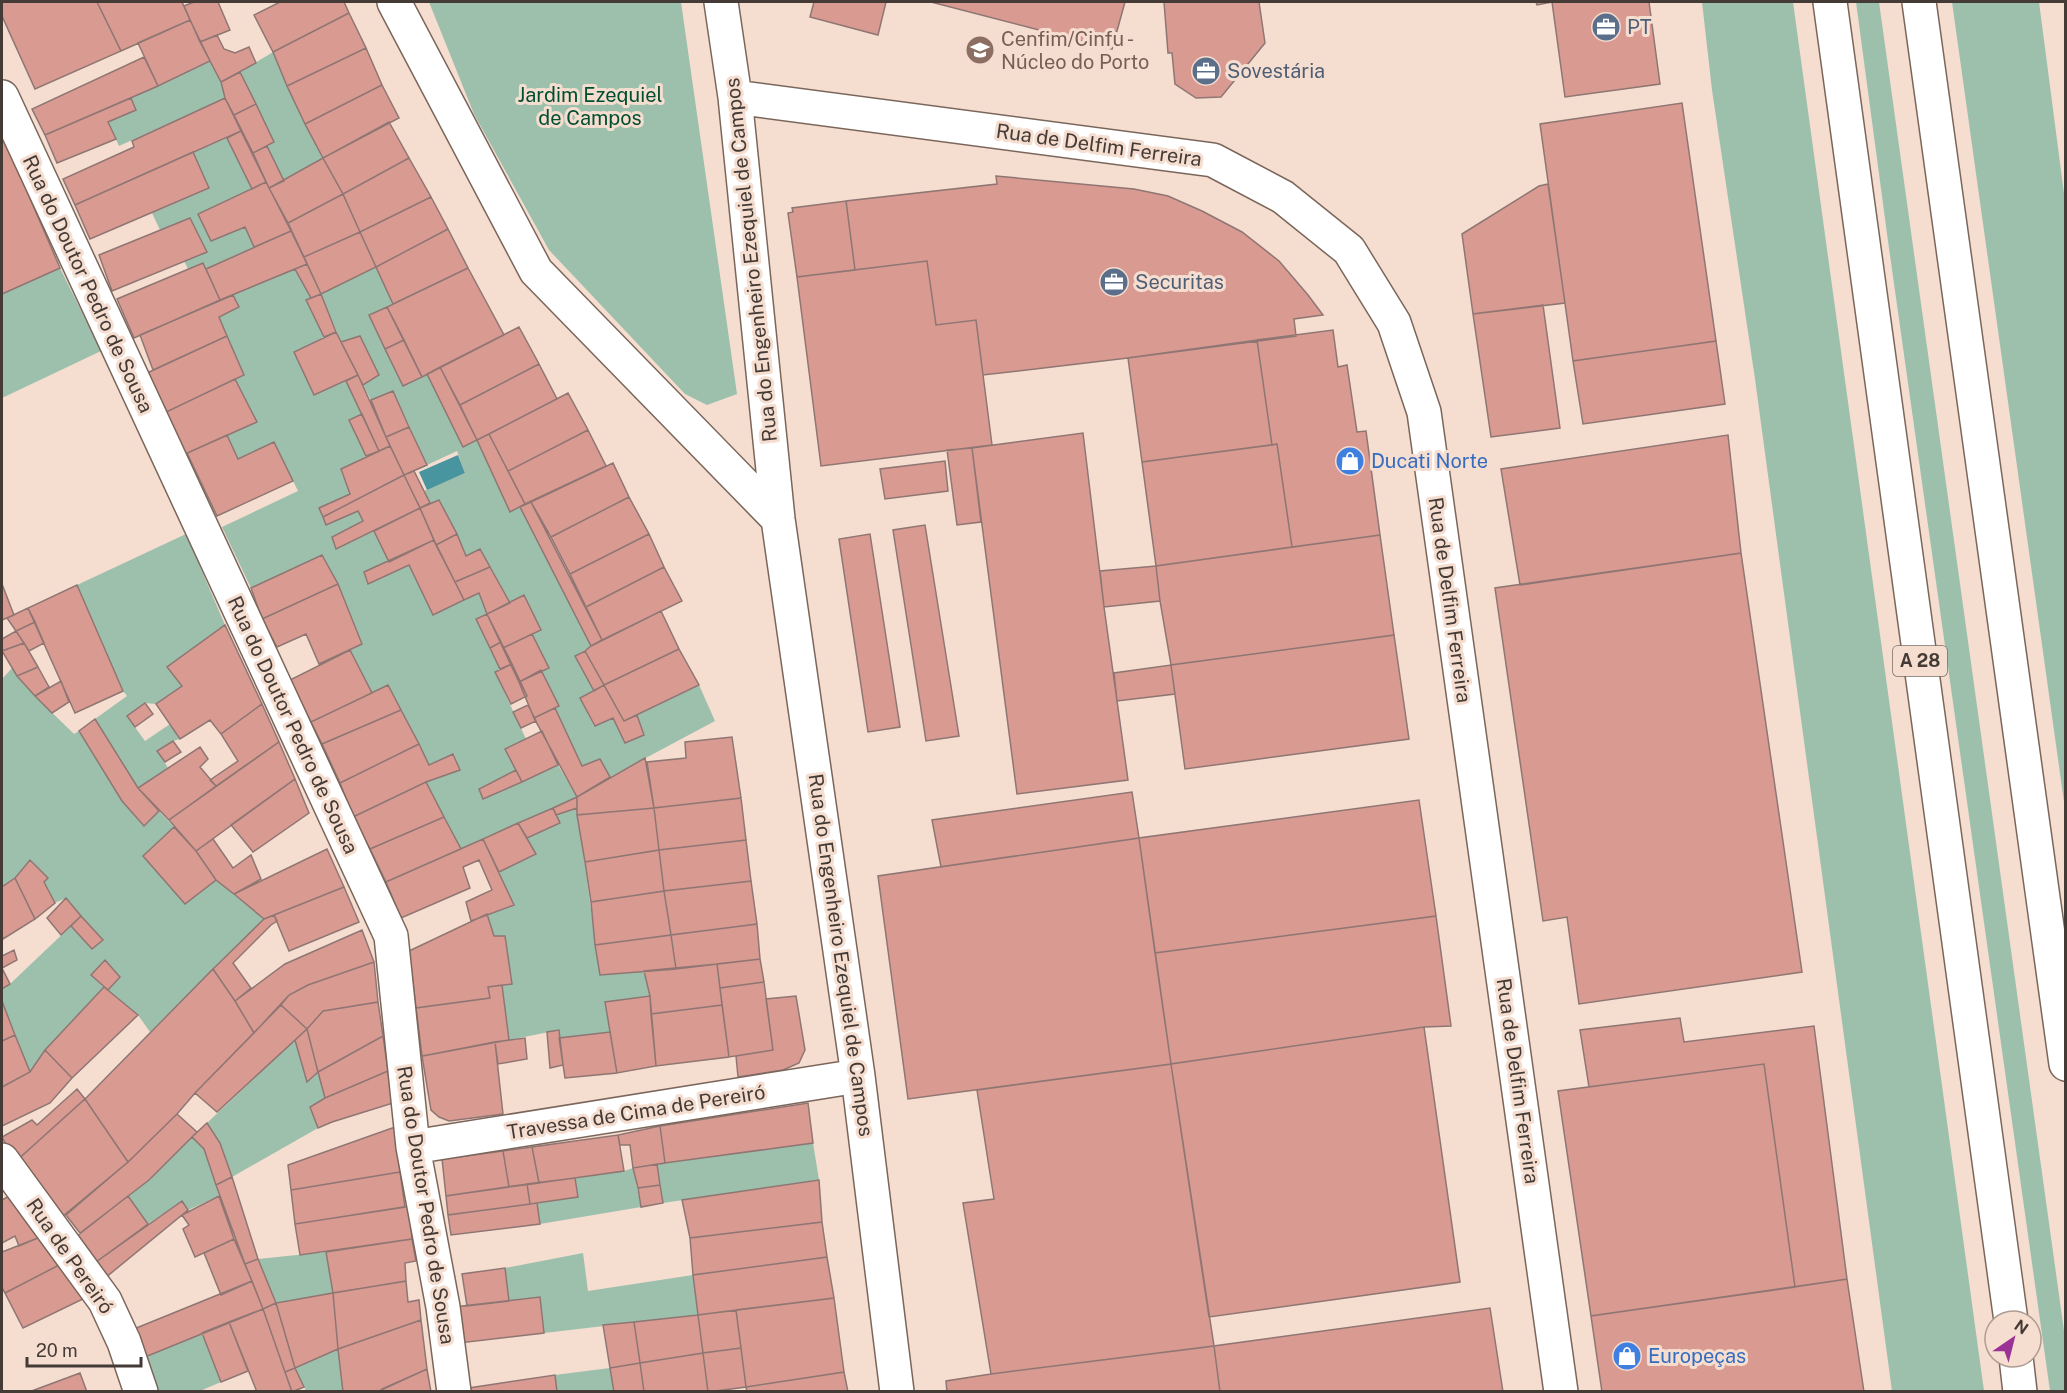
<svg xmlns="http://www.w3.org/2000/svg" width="2067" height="1393" font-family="'Public Sans',sans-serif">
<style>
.green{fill:#9cc0ac}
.water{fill:#48949f}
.building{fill:#d99a92;stroke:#8f7673;stroke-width:1.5}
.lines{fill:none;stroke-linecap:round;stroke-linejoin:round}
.minor-casing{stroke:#7b665b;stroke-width:36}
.highway-casing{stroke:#7b665b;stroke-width:36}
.minor{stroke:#fff;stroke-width:33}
.highway{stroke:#fff;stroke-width:33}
.labels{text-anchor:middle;stroke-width:6;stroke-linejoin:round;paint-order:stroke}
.shield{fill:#f5ddd0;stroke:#796c64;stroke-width:1.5}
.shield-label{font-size:18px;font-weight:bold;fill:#443b36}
.service-label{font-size:20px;fill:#4e5e75;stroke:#f5ddd0;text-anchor:start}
.education-label{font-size:20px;fill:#785e54;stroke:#f5ddd0;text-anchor:start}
.park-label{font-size:20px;fill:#004f32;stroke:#f5ddd0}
.street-label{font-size:20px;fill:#443b36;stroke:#f5ddd0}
.shop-label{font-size:20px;fill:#366cbe;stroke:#f5ddd0;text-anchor:start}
</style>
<rect width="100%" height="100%" fill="#f5ddd0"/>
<path class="green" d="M429,2h252l56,392 -30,11 -22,-11 -136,-144 -75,-136z
M1702,2h91l191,1389h-92l-137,-1012 -43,-289z
M1856,2h23l186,1336v53h-15l-162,-1150z
M1952,2h87l27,207 -1,600z
M273,52l14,34 36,72 -39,23 -17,-35 7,-4 -34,-70z
M210,61l11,21 4,16 -106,48 -11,-24 28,-12 -5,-12z
M227,138l25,51 -41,52 34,-14 9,20 -48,22 -3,-6 -15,6 -4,-8 23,-9 -17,-34 -30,12 -8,-17 57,-24 -16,-37z
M376,267l17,37 -24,11 34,71 24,-12 36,73 14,-7 32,71 11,-4 71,139 -16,10 19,35 -14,7 14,28 19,-8 12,25 19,-9 -7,-19 62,-30 16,36 -105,56 -28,-11 -27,-58 4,-2 -18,-36 -9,-36 9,-5 -17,-33 -14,7 -29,-53 -15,6 -27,-56 -9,3 -6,-12 41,-18 -8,-22 -30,14 -34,-74 -22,9 -8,-15 16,-10 -19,-39 -19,6 -20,-48z
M60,268l41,83 -99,47v-104z
M295,269l16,29 -5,3 18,36 -29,15 19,43 32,-14 16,33 -13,7 17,35 -25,15 9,23 -31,14 7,17 32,-14 5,10 -31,16 4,11 38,-17 15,31 -25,10 3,12 42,-19 70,28 8,21 -11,6 24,49 -5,3 31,67 -21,10 11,21 -37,19 4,9 75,-33 19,32 -116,52 -35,-67 34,-12 -6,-16 -25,11 -41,-80 -16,8 -22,-43 12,-6 -24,-60 -16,-29 -71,33 -29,-61 76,-36 -24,-49 -36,17 -11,-24 30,-13 -22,-43 9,-4 -25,-58 20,-10 -6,-12z
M186,534l39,91 -58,42 15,19 -26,18 -11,-1 -18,13 18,25 25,-17 10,15 -7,2 -15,10 10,17 -30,20 -43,-69 32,-23 -4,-5 -46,-106z
M12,668l23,28 39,38 5,-3 43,70 21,24 16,-14 15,16 -30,29 41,48 31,-24 48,39 -114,113 -12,-17 -30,-25 12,-13 -15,-17 -14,15 13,12 -59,63 -15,22 -28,-71v-12l8,-5 61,-58 21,23 -11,-33 -15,-18 -11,5 -11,-21 4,-4 -17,-18 -16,18 -13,9v-208z
M577,808l23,166 44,-3 6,25 -45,6 5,30 -51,6v-8l-50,10 -7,-55 10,-2 -7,-47h-11l-7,-22 27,-9 -15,-33 36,-17 -8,-17 33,-15 -4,-8z
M295,1040l12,42 11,-10 7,26 -15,10 8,20 -86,49 -12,-34 -13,-20z
M192,1137l12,12 15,47 -31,14 -6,-9 -34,23 -20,-28 21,-16z
M813,1143l6,37 -156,23 -6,-39z
M633,1168l8,39 -101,17 -3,-21 41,-6 -3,-19 49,-7z
M326,1252l7,41 -57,10 -18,-44z
M583,1253l5,38 105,-16 5,40 -154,18 -4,-35 -31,3 -4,-33z
M202,1333l19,49 -21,9h-43l-12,-34z
M338,1349l5,42h-37l-11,-23z
M610,1368l4,23h-57l-2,-16z"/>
<path class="water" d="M458,455l7,18 -38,17 -8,-18z"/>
<path class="building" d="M2,2h95l24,49 -86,38 -33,-73z
M97,2h85l8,18 -69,31z
M194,2h24l12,28 -30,12 -16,-36z
M280,2h64l5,11 -76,39 -19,-37z
M814,2h72l-8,33 -68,-18z
M931,2h194l-13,47z
M1164,2h95l6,41 -44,54 -25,1 -21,-14 -3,-31h-4z
M1536,2h113l11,82 -95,13 -13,-95 -15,3z
M349,13l17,35 -79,38 -14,-34z
M190,20l20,41 -52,25 -20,-43z
M217,35l7,14 11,4 14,-6 7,16 -35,19 -21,-40z
M366,48l16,37 -77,39 -18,-38z
M144,57l14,29 -113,49 -13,-26z
M240,72l16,32 -22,11 -9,-17 -4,-16z
M382,85l17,33 -76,40 -18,-34z
M131,98l5,12 -28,12 8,17 -59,24 -12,-28z
M225,98l16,33 -166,74 -12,-26 71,-32 -2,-6z
M1682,103l34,238 -143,20 -33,-237z
M256,104l18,38 -21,11 -19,-38z
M389,122l20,36 -66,36 -20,-36z
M241,131l25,51 -14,7 -25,-51z
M2,133l58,135 -58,26z
M267,146l17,35 -15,7 -16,-35z
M193,152l16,36 -119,51 -15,-34z
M323,158l20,36 -55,29 -19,-35z
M409,158l22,39 -71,35 -17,-38z
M996,176l138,13 34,7 34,15 40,21 37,29 29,34 15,20 -29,4 2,17 -168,22 -145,17 -7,-55 -40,5 -9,-64 -72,9 -9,-69 151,-17z
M266,182l25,49 -37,16 -9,-20 -34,14 -13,-27z
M1548,184l17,119 -92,11 -11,-80 77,-48z
M343,194l17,38 -56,25 -16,-34z
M431,197l17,32 -72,38 -16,-35z
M846,201l9,69 -58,7 -9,-64 5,-1 -1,-4z
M190,218l17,34 -95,39 -13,-36z
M448,229l20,39 -75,36 -17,-37z
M291,231l16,33 -87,36 -14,-31z
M360,232l16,35 -55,27 -17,-37z
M927,261l9,64 40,-5 16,125 -171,21 -24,-189z
M203,263l17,37 -86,38 -17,-39z
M307,264l14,30 -10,4 -16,-29z
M468,268l36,67 -82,42 -35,-70z
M321,294l15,38 -12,5 -18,-37z
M233,295l6,12 -20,10 8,19 -74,34 -13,-35z
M1543,305l17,123 -69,9 -18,-123z
M387,307l17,33 -19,9 -16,-34z
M519,327l20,37 -79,41 -20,-38z
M1333,330l5,37 9,-2 10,67 9,-1 14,104 -88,12 -15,-103 -5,1 -15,-105z
M336,332l22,43 -44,20 -20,-43z
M227,336l17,39 -82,39 -17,-40z
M360,336l19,39 -16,10 -22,-43z
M404,340l18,37 -19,9 -18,-37z
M1257,340l15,105 -130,17 -14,-104z
M1716,341l9,63 -142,20 -10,-63z
M539,364l18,35 -80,41 -17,-35z
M440,367l37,73 -14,7 -36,-73z
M358,375l32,71 -11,5 -33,-70z
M235,379l22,43 -74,33 -21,-41z
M393,391l16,36 -23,10 -15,-37z
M568,393l20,37 -80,41 -19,-37z
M362,414l17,37 -13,5 -17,-36z
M409,427l18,38 -23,10 -18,-38z
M588,430l18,36 -81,38 -17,-33z
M1083,433l21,174 24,173 -111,14 -45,-346z
M489,434l36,70 -15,8 -33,-72z
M227,435l11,24 36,-17 19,39 -76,35 -30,-63z
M1728,435l13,118 -221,32 -19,-116z
M1277,444l15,103 -136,19 -14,-104z
M390,446l14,29 -81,42 -4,-9 31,-14 -9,-25z
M972,448l9,74 -24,3 -10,-75z
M945,461l3,30 -63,8 -5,-30z
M613,463l16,34 -78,40 -20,-35z
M414,471l16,32 -10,5 -16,-33z
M404,475l16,33 -84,41 -4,-12 31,-16 -5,-10 -32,14 -3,-8z
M629,497l20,37 -79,40 -19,-37z
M439,500l18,34 -21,11 -16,-37z
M531,502l71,138 -11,6 -71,-139z
M420,508l14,32 -45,22 -15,-31z
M925,525l34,211 -33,5 -33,-211z
M457,534l9,22 14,-7 10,18 -35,15 -19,-37z
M649,534l15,33 -78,40 -16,-33z
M870,534l30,193 -32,5 -29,-193z
M1380,535l14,100 -223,30 -11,-64 -4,-35z
M434,540l30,60 -31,15 -24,-50 -41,19 -4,-12z
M1741,553l61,419 -223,32 -12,-87 -24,4 -48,-333z
M322,555l16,29 -76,35 -11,-31z
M1156,566l4,35 -56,6 -4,-36z
M490,567l20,36 -23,11 -8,-21 -15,7 -9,-18z
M664,567l18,34 -80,39 -16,-33z
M2,584l12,31 -12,5z
M338,584l24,60 -43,20 -13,-30 -29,13 -15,-28z
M77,585l46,106 -48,22 -47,-105z
M524,595l17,35 -38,18 -16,-34z
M28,608l7,14 -19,9 -9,-13z
M661,611l18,38 -75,36 -19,-34 6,-5z
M487,614l14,28 -11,6 -14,-29z
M35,622l9,21 -15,8 -13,-20z
M225,625l37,79 -41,30 -11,-14 -30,19 -24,-35 26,-18 -15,-19z
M16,631l8,12 -22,8v-12z
M532,634l17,34 -30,14 -16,-34z
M1394,635l15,104 -224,30 -14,-104z
M501,642l11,22 -12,5 -10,-21z
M24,643l14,24 -21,9 -15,-25z
M679,649l20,36 -75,36 -20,-36z
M350,650l22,43 -61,29 -21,-42z
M585,651l19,34 -10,6 -19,-35z
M512,664l15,32 -16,8 -16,-32z
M1171,665l4,29 -58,7 -3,-28z
M38,667l11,20 -14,9 -18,-20z
M541,670l18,36 -25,12 -15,-36z
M61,681l8,21 -17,11 -17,-17z
M388,685l13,25 -79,34 -11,-22z
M604,685l20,36 13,-6 7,20 -19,8 -12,-25 -18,8 -15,-28z
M145,703l8,11 -18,13 -8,-11z
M262,704l17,38 -63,44 -6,-6 28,-19 -17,-27z
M528,705l8,16 -15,7 -8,-16z
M555,708l27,58 18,-7 10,18 -33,20 -43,-79z
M401,710l18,34 -79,39 -18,-39z
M95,719l43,69 21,23 -15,15 -22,-25 -43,-70z
M542,731l16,34 -36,17 -17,-33z
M732,737l9,61 -87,10 -7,-46 39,-4 -1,-16z
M173,741l8,11 -16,10 -8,-11z
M279,742l16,37 -99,72 -27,-31z
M419,744l10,21 24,-11 7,16 -34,12 -73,35 -13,-34z
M200,747l8,12 -8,8 16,19 -47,34 -31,-32z
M645,758l9,50 -77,7v-18z
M516,770l6,12 -39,17 -4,-10z
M295,779l14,34 -56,39 -22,-27z
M426,782l18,35 -74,32 -17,-32z
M1132,792l7,46 -198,29 -9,-47z
M577,797v11l-21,7 -3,-7z
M741,798l5,42 -87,10 -5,-42z
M1419,800l17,116 -281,37 -16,-115z
M553,808l7,15 -33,15 -9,-15z
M654,808l5,42 -74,12 -8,-47z
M444,817l17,32 -75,33 -16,-33z
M518,823l18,31 -37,18 -16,-33z
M174,827l22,24 20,29 -31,24 -42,-48z
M1139,838l32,226 -263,35 -30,-223z
M213,839l20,29 18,-13 10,24 -27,15 -18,-14 -20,-29z
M483,839l31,66 -43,16 -5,-19 26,-12 -13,-30 -16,7 7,21 -69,30 -15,-36z
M746,840l5,41 -87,10 -5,-41z
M327,849l17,38 -80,32 -30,-25z
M659,850l5,41 -73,11 -6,-40z
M30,860l18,18 -4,4 11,21 -20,16 -20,-41z
M15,878l20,41 -32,20 -1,-4v-48z
M751,881l6,43 -86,11 -7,-44z
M344,887l15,35 -70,29 -15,-36z
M664,891l7,44 -76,10 -4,-43z
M66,898l15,18 -20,19 -14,-17z
M487,914l7,22h11l7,48 -24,3 2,11 -74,10 -7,-57z
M274,915l3,6 -6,4 -38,38 18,25 -16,13 -22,-32 51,-50z
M81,916l22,24 -11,9 -21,-23z
M1436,916l15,110 -27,1 -253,37 -16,-111z
M757,924l3,35 -84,10 -5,-34z
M362,930l12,32 -66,23 -19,10 -35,38 -19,-32 50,-37z
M671,935l5,34 -76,6 -5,-30z
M14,950l3,10 -15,8 8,16 -8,5v-33z
M760,959l4,23 -44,6 -3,-24z
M105,960l15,17 -12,13 -17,-15z
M374,962l4,40 -55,9 -16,18 -26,-24 8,-10 19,-10z
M717,964l5,41 -71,9 -1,-18 -6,-25z
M213,969l22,32 19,32 -59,60 -18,21 -49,48 -43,-63z
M764,982l9,68 -44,7 -9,-69z
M502,985l7,55 -87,16 -6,-48 74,-10 -2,-11z
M104,987l34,28 -66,63 -27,-28z
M650,996l6,70 -39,7 -12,-71z
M796,996l9,54 -6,13 -16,7 -45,7 -2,-21 37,-6 -7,-51z
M2,1001l13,34 -13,6z
M378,1002l5,34 -65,36 -11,-43 16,-18z
M281,1005l26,24 -90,83 -22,-19z
M722,1005l7,52 -73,9 -5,-52z
M1680,1018l4,24 130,-16 33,253 -52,8 -31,-223 -175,23 -9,-57z
M1424,1027l36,255 -251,35 -38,-253z
M307,1029l11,43 -11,10 -12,-42z
M559,1030l4,35 -13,3 -3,-36z
M610,1032l7,41 -52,5 -6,-40z
M15,1035l15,37 -28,15v-46z
M383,1036l5,35 -63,27 -7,-26z
M525,1038l2,21 -29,5 -3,-22z
M495,1042l8,72 -54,7 -10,-4 -8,-7 -9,-54z
M45,1050l27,28 -22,25 -48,23v-39l28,-15z
M1171,1064l43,282 -223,28 -28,-171 31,-4 -17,-109z
M1764,1064l31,223 -204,29 -33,-225z
M388,1071l5,32 -61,19 -14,6 -8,-21 15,-9z
M77,1089l8,10 -70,63 -13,-25 30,-17 5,5z
M85,1099l43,63 -71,59 -42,-59z
M808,1103l5,40 -148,20 -5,-37z
M177,1114l20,18 -48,48 -69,53 -14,-18 62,-53z
M207,1123l13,20 12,34 -16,8 -12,-36 -12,-12z
M660,1126l5,37 -32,5 -3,-23h-10l-2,-10z
M395,1127l5,45 -109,18 -3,-25z
M618,1135l6,36 -85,12 -7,-36z
M532,1147l7,36 -30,4 -6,-36z
M503,1151l6,36 -63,9 -4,-37z
M657,1164l3,21 -22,3 -5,-20z
M400,1172l5,35 -110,17 -4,-34z
M232,1177l26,82 -13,5 -29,-79z
M575,1178l3,19 -48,7 -3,-20z
M819,1180l3,42 -132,16 -8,-38z
M527,1184l3,20 -82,11 -2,-19z
M660,1185l3,18 -22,4 -3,-19z
M13,1194l25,44 -19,8 -4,-10 -13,7v-43z
M128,1196l20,28 -52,38 -19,-26z
M219,1196l15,43 -39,18 -12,-28 6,-4 -7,-10z
M182,1201l6,9 -83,68 -9,-16z
M537,1203l3,21 -89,11 -3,-20z
M409,1206l3,33 -112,16 -5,-31z
M822,1222l5,35 -134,18 -3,-37z
M38,1238l23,26 -56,29 -3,-5v-36z
M234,1239l18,42 -31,14 -17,-42z
M412,1239l4,22 -11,2 1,18 -73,12 -7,-41z
M827,1257l7,41 -136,17 -5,-40z
M258,1259l18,44 -13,6 -18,-45z
M61,1264l26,33 -64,31 -18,-35z
M505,1268l4,33 -42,5 -5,-32z
M1847,1279l17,113h-262l-11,-76z
M252,1281l11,28 -118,48 -11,-28z
M406,1281l2,21 11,-2 2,20 -83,29 -5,-56z
M333,1293l5,56 -43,19 -19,-65z
M540,1297l4,36 -85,10 -5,-36z
M834,1298l10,74 -98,15 -10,-77z
M276,1303l19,65 -10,4 -22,-63z
M1490,1308l13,84h-283l-6,-46z
M263,1309l22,63 7,20h-35l-28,-70z
M736,1310l5,38 -38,5 -5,-38z
M698,1315l5,38 -63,10 -6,-41z
M421,1320l6,49 -50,23h-34l-5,-43z
M229,1322l19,49 -27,11 -19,-49z
M634,1322l6,41 -30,5 -7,-43z
M1214,1346l6,46h-273l-1,-11 45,-7z
M741,1348l5,39 -38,5 -5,-39z
M703,1353l5,39h-64l-4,-29z
M640,1363l4,29h-30l-4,-24z
M295,1368l9,19 -12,5 -7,-20z
M427,1369l4,23h-49v-3z
M844,1372l4,20h-101l-1,-5z
M80,1373l7,19h-58z
M555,1375l2,17h-88v-4z"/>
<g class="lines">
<g class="minor-casing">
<path id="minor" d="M394,2l142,269 242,248
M721,2l14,95 43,422 80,557 39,316
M2,97l389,839 22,211 30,160 11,85
M735,97l478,63 70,37 66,53 45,73 30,89 137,980
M413,1147l445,-71
M2,1160l103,141 19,41 17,50"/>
</g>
<g class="highway-casing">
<path id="highway" d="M1830,2l181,1319
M1919,2l147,1062
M2016,1357l4,35"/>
</g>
<use href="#minor" class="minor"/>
<use href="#highway" class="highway"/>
</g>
<defs>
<g id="office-disc" transform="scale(1.5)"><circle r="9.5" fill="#5c6f8a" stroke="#f5ddd0"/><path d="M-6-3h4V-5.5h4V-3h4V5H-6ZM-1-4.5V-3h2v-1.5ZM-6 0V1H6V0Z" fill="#fff"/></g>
<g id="school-disc" transform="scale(1.5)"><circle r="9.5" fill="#8d6e63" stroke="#f5ddd0"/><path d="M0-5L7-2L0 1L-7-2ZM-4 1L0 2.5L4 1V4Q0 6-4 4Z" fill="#fff"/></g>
<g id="shop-disc" transform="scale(1.5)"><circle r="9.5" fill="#3f7fe0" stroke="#f5ddd0"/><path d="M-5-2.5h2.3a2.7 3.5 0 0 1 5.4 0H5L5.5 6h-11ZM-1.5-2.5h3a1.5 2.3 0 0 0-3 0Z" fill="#fff"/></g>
</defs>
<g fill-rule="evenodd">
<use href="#office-disc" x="1606" y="27"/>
<use href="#school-disc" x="980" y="50"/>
<use href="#office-disc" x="1206" y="71"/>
<use href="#office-disc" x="1114" y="282"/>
<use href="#shop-disc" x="1350" y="461"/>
<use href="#shop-disc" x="1627" y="1356"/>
</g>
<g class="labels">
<rect class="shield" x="1893" y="646" width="54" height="30" rx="4.5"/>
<g class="shield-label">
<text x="1920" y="667">A 28</text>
</g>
<g class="service-label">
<text x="1627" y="34">PT</text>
<text x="1227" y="78">Sovestária</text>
<text x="1135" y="289">Securitas</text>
</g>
<g class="education-label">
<text x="1001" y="46">Cenfim/Cinfu -<tspan x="1001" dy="23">Núcleo do Porto</tspan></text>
</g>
<g class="park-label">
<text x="590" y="102">Jardim Ezequiel<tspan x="590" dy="23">de Campos</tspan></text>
</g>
<g class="street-label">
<text transform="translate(1099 145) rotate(8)" y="7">Rua de Delfim Ferreira</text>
<text transform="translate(751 260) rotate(-96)" y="7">Rua do Engenheiro Ezequiel de Campos</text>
<text transform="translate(88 284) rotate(65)" y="7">Rua do Doutor Pedro de Sousa</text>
<text transform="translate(1450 600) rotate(82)" y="7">Rua de Delfim Ferreira</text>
<text transform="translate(293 725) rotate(65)" y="7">Rua do Doutor Pedro de Sousa</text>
<text transform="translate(841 955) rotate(82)" y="7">Rua do Engenheiro Ezequiel de Campos</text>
<text transform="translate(1518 1081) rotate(82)" y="7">Rua de Delfim Ferreira</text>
<text transform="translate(636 1112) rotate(-9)" y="7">Travessa de Cima de Pereiró</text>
<text transform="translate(426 1205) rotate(81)" y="7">Rua do Doutor Pedro de Sousa</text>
<text transform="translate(70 1256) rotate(55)" y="7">Rua de Pereiró</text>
</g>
<g class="shop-label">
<text x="1371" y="468">Ducati Norte</text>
<text x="1648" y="1363">Europeças</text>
</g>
</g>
<rect width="2067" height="1393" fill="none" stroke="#443b36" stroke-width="6"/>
<g transform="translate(2013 1339) rotate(35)"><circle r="28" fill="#f5ddd0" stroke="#ae9c92" stroke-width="1.5"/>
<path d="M0-4.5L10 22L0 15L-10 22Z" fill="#9b3396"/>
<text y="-9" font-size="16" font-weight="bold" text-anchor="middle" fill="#443b36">N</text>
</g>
<path d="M27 1357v9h114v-9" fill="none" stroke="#443b36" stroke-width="3"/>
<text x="36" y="1357" font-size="18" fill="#443b36" stroke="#f5ddd0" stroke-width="4.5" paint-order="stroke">20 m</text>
</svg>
